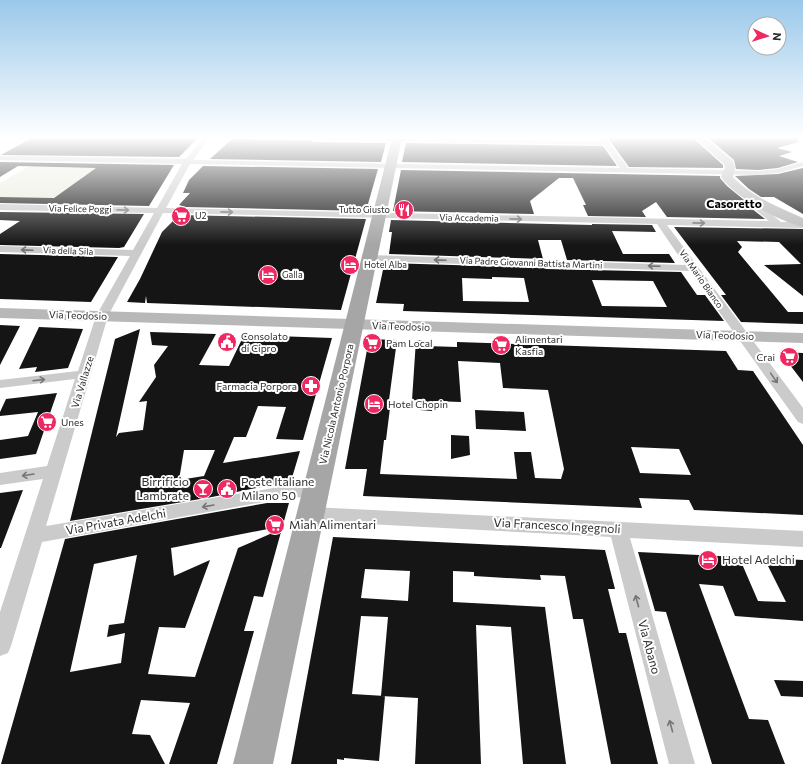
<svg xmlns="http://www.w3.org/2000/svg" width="803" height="764" font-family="Commissioner,sans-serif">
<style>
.green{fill:#e8ecdb}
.building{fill:#151515;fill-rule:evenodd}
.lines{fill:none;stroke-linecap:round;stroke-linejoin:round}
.street{fill:#cbcbcb;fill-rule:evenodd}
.secondary{fill:#b8b8b8;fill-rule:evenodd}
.primary{fill:#a6a6a6;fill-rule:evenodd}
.oneway{stroke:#757575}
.labels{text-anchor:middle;stroke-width:4;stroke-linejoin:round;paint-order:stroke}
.far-street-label{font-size:9px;fill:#2e2e2e;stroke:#fff}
.far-poi-label{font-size:9px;fill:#2e2e2e;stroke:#fff;text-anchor:start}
.street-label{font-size:10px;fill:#2e2e2e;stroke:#fff}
.poi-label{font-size:10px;fill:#2e2e2e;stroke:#fff;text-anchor:start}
.far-district-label{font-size:12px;font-weight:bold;fill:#000;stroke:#fff}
.near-poi-label{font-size:12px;fill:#2e2e2e;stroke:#fff;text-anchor:start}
.near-street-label{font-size:12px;fill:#2e2e2e;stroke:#fff}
</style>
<rect width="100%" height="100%" fill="#fff"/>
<path class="green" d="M28,167l68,1 -42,30 -54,-1v-14z"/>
<path class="building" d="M32,138h166l-19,19 -178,-2z
M608,138h85l30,27v3l-94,-1z
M708,138h90v4l-21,6 15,4 -13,4 19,6 -20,6 -20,2 -22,-1 -2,-9z
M232,139l78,1 3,2 73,1 -5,19 -171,-3z
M406,143l197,3 14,20 -215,-4z
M0,162l174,3 -25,41 -149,-3v-6l54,1 42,-30 -78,-2 -18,11z
M203,166l175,3 -12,42 -180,-4 -7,-2 11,-12h-7l6,-13z
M803,168v46l-29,-17h-13l-12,-8 -14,-13 43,-2z
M401,170l319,6v2l7,8 22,18 2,4 14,11 -98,-2 -11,-15 -14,9 4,6 -58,-1 -5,-11h3l-13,-27h-14l-29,23 4,13 -141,-3z
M0,212l144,2 -20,33 -5,1 -119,-3v-11l20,-13 -20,-1z
M179,215l187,4 -25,91 -194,-7 -1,-7 -1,7 -18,-1 13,-23 22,-47z
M391,220l201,5v-1l60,1 4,7 -44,-1 11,23h46l6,9 -108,-3 -6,-20h-23l5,19 -154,-5 3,-22h-3z
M674,227l129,2v67l-39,-31 37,-1 -22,-22 -42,-1 5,6 -4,5 50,60h15v12l-62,-2 -20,-27h5z
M0,254l118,3 -27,45 -91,-3z
M387,263l159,5v1l135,3 16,23h8l19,26 -321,-10 1,-7 -28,-1 8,-38h3zM492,277l32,1 5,24 -66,-1 -1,-23 30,1zM592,280l61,1 14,26 -65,-1z
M0,325l20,1 -20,39z
M39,327l44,2 -15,39 -33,4 2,-5 -18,2z
M140,329l-24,108 3,-4 24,-3 4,-29 -8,1 17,-25 -2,-12 14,-19 -16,-1 -2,-13 66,2 -17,31 30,1 15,-31 88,3 -29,102 -27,-1 10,-32 -28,-1 -12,31h-12l-11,26 77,-12 -9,30 -79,16 -142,24 45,-182zM184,450h31l-11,26 -25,4z
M369,339l28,1 -8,60h2l-5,40h-2l-4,34 137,5 -3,-27h17l4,26 26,1 3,-10 -16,-79 -45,-2 -3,-25 -42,-2 3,41 -28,-1 -1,10 -12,-1 1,-9 -9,-1 4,-60 10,1v5l31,1v-5l269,9 12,19 15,1 50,74v70l-109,-5 -5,-10 -50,-2 3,10 -279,-12 4,-27h-22zM631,447l48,2 12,26 -51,-2z
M780,352l23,1v29z
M57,393l-21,61 -36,5v-19l28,-4 10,-24 -38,4v-4l6,-13z
M475,410l49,2 2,19 -50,-2z
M451,435l18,1 1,19 -19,4z
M23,490l-22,58h-1v-55z
M267,503h22l-26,94 -9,-1 -10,35h10l-37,133h-48l21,-61 -49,-3 -9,34 18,1 15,29h-164l64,-225zM268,529l2,5 -32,14 -43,129 -47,-3 11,-47 26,1 25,-68 -36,16 -3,-28zM137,555l-13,68 -15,2 -2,12 18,-4 -4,30 -51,9 24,-108z
M333,537l272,13 10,39h-7l11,44h7l32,131h-47l-28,-145h-10l-8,-43 -25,-1 1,5 -67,-4v-4l-21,-1v31l92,5 21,157h-43l-12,-137 -35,-2 5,139h-66l3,-66 -37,-2 7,-79 -27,-1 -9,78 33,2 -6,65 -35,-3v2l-7,-1v5h-46zM365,569l45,2 -2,30 -47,-3z
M638,552l101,5 19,44 28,1 -22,-44 39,2v61l-68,-5 -12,-30 -24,-2 50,135 19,1 17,44h-73l-46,-152 -11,-1z
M774,680l29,1v16l-22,-1z"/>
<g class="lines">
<path class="street" d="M203,138h7l-17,22 427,8 -16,-23 -291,-5 -3,-2h137l154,3 -2,-3h7l22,30 130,3 20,-2 25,-7v4l-25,7 -20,2 -568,-11 -24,44 603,13 -17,-14 -4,-9 4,-3 3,1 4,8 22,18h22v6l-136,-3 136,183v16l-5,-2 -108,-151 -320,-10 -5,-3 5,-3 315,10 -28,-41 -494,-11 -55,103 -62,210 245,-41 25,1 6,1 3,5 -3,5 -6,1 -25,-1 -249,45 -31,104 -3,7 -8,3v-44l43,-133 -43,6v-12l47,-7 28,-87 -75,9v-8l78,-9 18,-55 34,-60 -130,-4v-6l133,4 21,-37 -154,-3v-6l157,4 25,-44 -182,-4v-4l186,3z
M311,507l492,24v16l-173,-9 65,226h-26l-58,-227 -300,-16 -6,-2 -3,-5 3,-5z"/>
<path class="secondary" d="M694,138h11l28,23 2,7 -2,9c19,20 45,30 70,41v9c-25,-6 -67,-29 -82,-50l4,-9 -1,-4z
M0,308l803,25v10l-803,-25z"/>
<path class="primary" d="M392,138h10l-129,626h-40z"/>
</g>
<defs><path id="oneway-shaft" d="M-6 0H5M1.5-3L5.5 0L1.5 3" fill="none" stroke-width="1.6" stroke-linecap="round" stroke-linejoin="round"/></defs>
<g class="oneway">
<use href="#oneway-shaft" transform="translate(123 210) rotate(1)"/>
<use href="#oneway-shaft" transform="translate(227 212) rotate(1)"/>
<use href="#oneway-shaft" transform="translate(516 219) rotate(1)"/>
<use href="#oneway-shaft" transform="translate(699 223) rotate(1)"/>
<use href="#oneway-shaft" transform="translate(27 250) rotate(-178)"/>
<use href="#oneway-shaft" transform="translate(440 260) rotate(-178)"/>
<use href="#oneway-shaft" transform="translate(654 266) rotate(-178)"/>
<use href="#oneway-shaft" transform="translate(774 378) rotate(55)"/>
<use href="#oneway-shaft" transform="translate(39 380) rotate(-7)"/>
<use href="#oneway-shaft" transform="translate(28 475) rotate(171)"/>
<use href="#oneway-shaft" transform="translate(208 506) rotate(170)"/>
<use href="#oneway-shaft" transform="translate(637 601) rotate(-105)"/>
<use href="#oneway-shaft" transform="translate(671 726) rotate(-105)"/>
</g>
<linearGradient id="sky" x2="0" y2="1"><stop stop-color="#9ac8ea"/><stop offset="0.56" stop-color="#fff"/><stop offset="1" stop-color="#fff" stop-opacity="0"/></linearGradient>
<rect width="803" height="245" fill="url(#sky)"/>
<defs>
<g id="restaurant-disc" transform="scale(1)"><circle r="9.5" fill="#ee2860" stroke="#fff"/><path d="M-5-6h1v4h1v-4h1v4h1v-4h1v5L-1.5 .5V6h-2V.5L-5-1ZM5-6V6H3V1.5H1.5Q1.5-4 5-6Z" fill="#fff"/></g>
<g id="supermarket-disc" transform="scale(1)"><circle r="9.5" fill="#ee2860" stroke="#fff"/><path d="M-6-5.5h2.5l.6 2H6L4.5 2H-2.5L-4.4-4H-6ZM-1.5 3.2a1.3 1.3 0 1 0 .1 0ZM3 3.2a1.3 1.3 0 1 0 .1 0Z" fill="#fff"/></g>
<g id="hotel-disc" transform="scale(1)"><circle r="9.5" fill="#ee2860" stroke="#fff"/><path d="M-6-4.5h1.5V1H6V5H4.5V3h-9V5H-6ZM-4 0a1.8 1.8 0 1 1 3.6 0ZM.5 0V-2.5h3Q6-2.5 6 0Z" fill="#fff"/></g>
<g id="civic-disc" transform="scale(1)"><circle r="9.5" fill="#ee2860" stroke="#fff"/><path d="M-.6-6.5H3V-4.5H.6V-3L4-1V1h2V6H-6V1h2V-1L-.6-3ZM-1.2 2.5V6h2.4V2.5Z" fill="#fff"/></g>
<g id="pharmacy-disc" transform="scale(1)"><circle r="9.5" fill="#ee2860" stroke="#fff"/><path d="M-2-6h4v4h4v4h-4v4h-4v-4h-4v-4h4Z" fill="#fff"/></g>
<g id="bar-disc" transform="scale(1)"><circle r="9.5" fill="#ee2860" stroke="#fff"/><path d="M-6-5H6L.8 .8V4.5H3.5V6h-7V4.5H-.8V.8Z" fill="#fff"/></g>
</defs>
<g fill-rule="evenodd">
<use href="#restaurant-disc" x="404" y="210"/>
<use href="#supermarket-disc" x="181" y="216"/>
<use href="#hotel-disc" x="350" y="265"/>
<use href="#hotel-disc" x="268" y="275"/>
<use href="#civic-disc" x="227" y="342"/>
<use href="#supermarket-disc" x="372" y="343"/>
<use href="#supermarket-disc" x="501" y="345"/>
<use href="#supermarket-disc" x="789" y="357"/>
<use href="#pharmacy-disc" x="311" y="386"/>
<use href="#hotel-disc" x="374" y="404"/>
<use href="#supermarket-disc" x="47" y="422"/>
<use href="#bar-disc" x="203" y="489"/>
<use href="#civic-disc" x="227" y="489"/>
<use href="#supermarket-disc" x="275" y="525"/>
<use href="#hotel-disc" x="708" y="560"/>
</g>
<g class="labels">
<g class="far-street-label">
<text transform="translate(80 209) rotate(1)" y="3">Via Felice Poggi</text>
<text transform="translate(469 218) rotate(1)" y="3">Via Accademia</text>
<text transform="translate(68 251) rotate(2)" y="3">Via della Sila</text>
<text transform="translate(531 263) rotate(2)" y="3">Via Padre Giovanni Battista Martini</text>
<text transform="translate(701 279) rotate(55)" y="3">Via Mario Bianco</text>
</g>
<g class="far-poi-label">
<text x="390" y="213" text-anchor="end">Tutto Giusto</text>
<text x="195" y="219">U2</text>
<text x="364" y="268">Hotel Alba</text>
<text x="282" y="278">Galla</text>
</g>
<g class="street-label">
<text transform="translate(78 315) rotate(2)" y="4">Via Teodosio</text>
<text transform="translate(401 326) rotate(2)" y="4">Via Teodosio</text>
<text transform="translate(725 335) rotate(2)" y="4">Via Teodosio</text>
<text transform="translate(82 382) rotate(-73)" y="4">Via Vallazze</text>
<text transform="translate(336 404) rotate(-77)" y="4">Via Nicola Antonio Porpora</text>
</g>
<g class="poi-label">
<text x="241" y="340">Consolato<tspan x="241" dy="12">di Cipro</tspan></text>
<text x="515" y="343">Alimentari<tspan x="515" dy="12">Kasfia</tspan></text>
<text x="386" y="347">Pam Local</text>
<text x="775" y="361" text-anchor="end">Crai</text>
<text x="297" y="390" text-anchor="end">Farmacia Porpora</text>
<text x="388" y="408">Hotel Chopin</text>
<text x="61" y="426">Unes</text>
</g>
<g class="far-district-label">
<text x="734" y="208">Casoretto</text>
</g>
<g class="near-poi-label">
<text x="189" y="486" text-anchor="end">Birrificio<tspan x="189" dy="14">Lambrate</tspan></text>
<text x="241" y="486">Poste Italiane<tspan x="241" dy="14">Milano 50</tspan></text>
<text x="289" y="529">Miah Alimentari</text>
<text x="722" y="564">Hotel Adelchi</text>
</g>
<g class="near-street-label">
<text transform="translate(116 522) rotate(-10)" y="4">Via Privata Adelchi</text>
<text transform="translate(557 526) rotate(3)" y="4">Via Francesco Ingegnoli</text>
<text transform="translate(649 647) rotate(75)" y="4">Via Abano</text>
</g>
</g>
<g transform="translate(767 36) rotate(94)"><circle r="19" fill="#ffffff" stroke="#ababab"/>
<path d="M0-3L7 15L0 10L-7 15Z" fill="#ee2860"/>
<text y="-6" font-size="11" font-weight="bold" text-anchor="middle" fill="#2e2e2e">N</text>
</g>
</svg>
